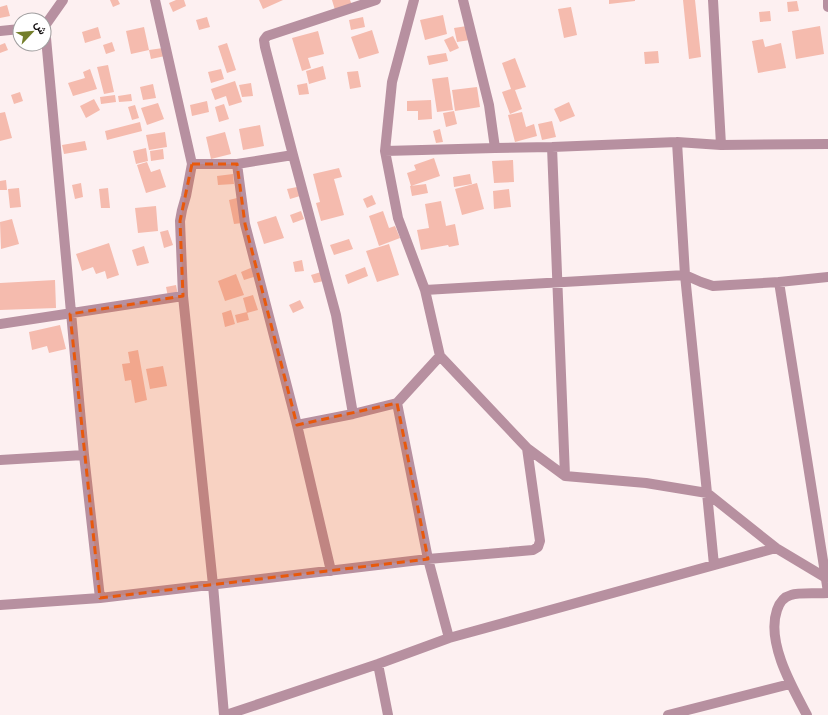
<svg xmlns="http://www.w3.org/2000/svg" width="828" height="715" font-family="Arial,Vazirmatn,sans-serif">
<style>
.building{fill:#f5bbae}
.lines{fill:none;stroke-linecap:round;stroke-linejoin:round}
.street{stroke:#b790a0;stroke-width:10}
.marked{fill:#e8590c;fill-opacity:0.2;stroke:#e8590c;stroke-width:3;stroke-dasharray:8 5;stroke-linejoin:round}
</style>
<rect width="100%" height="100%" fill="#fdf0f1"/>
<path class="building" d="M110,0h8l2,4 -7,3z
M176,0h8l2,6 -13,6 -4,-9z
M259,0h24l-20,9z
M332,0h18l2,5 -17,5z
M609,0h26v1l-26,3z
M683,0h12l6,57 -12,2z
M797,1l2,10 -11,1 -1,-10z
M7,5l3,11 -10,2v-11z
M571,7l6,28 -13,3 -6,-29z
M770,11l1,10 -11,1 -1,-10z
M443,15l4,19 -22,6 -5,-20z
M207,17l3,10 -11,3 -3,-10z
M363,17l2,10 -14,3 -2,-10z
M467,26l3,14 -13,2 -3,-14z
M820,26l4,28 -28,5 -4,-28z
M98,27l3,11 -16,5 -3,-11z
M144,27l5,23 -18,4 -5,-23z
M372,30l7,23 -20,6 -8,-22z
M318,31l6,23 -16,4 3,10 -9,3 -10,-33z
M453,36l6,12 -9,4 -6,-12z
M763,39l2,8 16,-4 5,25 -28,5 -6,-32z
M112,42l3,9 -9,3 -3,-9z
M5,43l3,7 -8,3v-8z
M227,43l9,27 -9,3 -9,-27z
M163,48l2,8 -14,3 -2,-9z
M658,51l1,12 -14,1 -1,-12z
M446,53l2,8 -19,4 -2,-9z
M515,58l11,29 -11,3 7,19 -12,5 -8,-22 9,-3 -9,-26z
M108,65l6,27 -10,2 -7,-27z
M323,66l3,13 -17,5 -3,-13z
M90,69l7,20 -24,7 -5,-13 17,-5 -2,-6z
M221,69l3,10 -13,4 -3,-11z
M358,71l3,16 -11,2 -3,-17z
M448,77l5,33 -16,2 -5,-33z
M235,81l7,21 -13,4 -3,-10 -11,4 -4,-11z
M251,83l2,13 -11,1 -3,-12z
M307,83l2,11 -10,1 -2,-10z
M153,84l3,14 -13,2 -3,-13z
M477,87l3,20 -25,4 -3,-21z
M20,92l3,9 -9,3 -3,-9z
M131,94l1,7 -13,1 -1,-6z
M115,95l1,7 -15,2 -1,-7z
M94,99l6,11 -14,8 -6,-12z
M431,100l1,19 -14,1v-9h-11v-10z
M207,101l2,11 -17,4 -2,-11z
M569,102l6,14 -15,6 -6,-13z
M158,103l6,16 -17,6 -6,-17z
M224,104l5,15 -10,3 -4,-15z
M135,105l4,13 -7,2 -4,-13z
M454,111l3,13 -11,3 -3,-14z
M5,112l7,26 -12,3v-28z
M522,112l4,15 8,-3 3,12 -22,6 -7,-27z
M552,121l4,16 -14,3 -4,-16z
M140,122l2,9 -35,9 -2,-9z
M260,125l4,21 -21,4 -4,-21z
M440,129l3,13 -7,1 -3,-12z
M165,132l2,15 -18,3 -3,-15z
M225,132l6,22 -20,5 -5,-22z
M85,141l2,9 -23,4 -2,-9z
M146,148l2,13 -12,3 -3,-13z
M163,149l1,10 -13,2 -1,-10z
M434,158l6,18 -29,10 -4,-13 9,-3 -2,-5z
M513,160l1,22 -20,1 -2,-22z
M147,162l4,10 9,-3 6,18 -20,6 -9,-28z
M339,168l3,9 -8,2 10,36 -23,6 -5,-18 4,-1 -7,-28z
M233,174l1,10 -16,1 -1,-9z
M470,174l2,10 -18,3 -1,-10z
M6,180l1,10h-7v-9z
M81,183l2,14 -8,2 -3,-14z
M477,183l7,26 -22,6 -7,-26z
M426,184l2,9 -16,3 -2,-10z
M297,187l3,9 -10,3 -3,-10z
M19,188l2,19 -11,1 -2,-19z
M108,188l2,20h-9l-2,-19z
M509,189l2,18 -17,2 -1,-18z
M372,195l4,9 -9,4 -4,-9z
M237,198l5,25 -8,1 -5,-24z
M441,201l5,25 9,-2 4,21 -10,2 -1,-2 -27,5 -4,-20 12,-2 -4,-24z
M156,206l2,25 -20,2 -3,-25z
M301,211l3,8 -11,4 -3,-8z
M383,211l6,17 6,-2 5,12 -21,8 -10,-30z
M276,216l8,22 -20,6 -7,-22z
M12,219l7,25 -18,5 -1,-27z
M168,230l5,15 -9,3 -4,-16z
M349,239l4,10 -19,6 -4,-10z
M109,243l10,32 -12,4 -2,-8 -9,3 -3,-7 -11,4 -6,-17z
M389,244l10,31 -22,7 -11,-31z
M144,246l5,17 -12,3 -5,-16z
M302,260l2,11 -9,1 -2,-10z
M253,267l4,9 -13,4 -3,-8z
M365,267l3,9 -20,8 -3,-9z
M321,272l3,9 -10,2 -3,-8z
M236,274l8,21 -19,6 -7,-20z
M55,280l1,28 -56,2v-27z
M176,285l2,10 -10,2 -2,-10z
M253,295l5,15 -11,3 -4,-15z
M300,300l4,8 -11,5 -4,-8z
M231,310l4,14 -10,3 -3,-14z
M247,312l2,8 -12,3 -2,-8z
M60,325l6,24 -17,4 -2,-7 -15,4 -3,-18z
M138,350l9,50 -12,3 -4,-23 -6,1 -3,-17 8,-1 -2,-11z
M163,366l4,20 -17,3 -4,-20z"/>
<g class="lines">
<path class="street" d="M155,0l37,164 -6,32 -4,14 -2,11 3,75 30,289 11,130
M414,0l-22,82 -7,69 13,67 27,72 15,66 -43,47 31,156 21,79
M463,0l26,105 6,43
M713,0l8,145
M828,0v7
M44,27l19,-27
M45,27l39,428 16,143
M0,31l20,-2
M677,142l8,133 22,218 69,55 50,30
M385,151l110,-3 57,-1 125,-5 44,3 107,-1
M293,155l43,160 17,99
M192,164h45
M779,282l49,310
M425,290l260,-15 16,7 12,4 66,-4 49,-5
M0,324l183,-28
M297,425l56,-11 44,-11
M527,448l38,28 -13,-329
M0,460l84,-5
M565,476l81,7 61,10 7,72
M331,571l-34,-146 -52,-201 -8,-60 56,-9 -28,-108 -1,-7 3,-4 109,-36
M0,605l100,-7 328,-39 105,-9 5,-3 2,-6 -13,-93 -87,-92
M378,664l10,51
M226,715l152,-51 71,-26 327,-90
M668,715l122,-31
M807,715c-15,-28 -41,-73 -30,-105 2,-6 6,-13 14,-15 9,-3 27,-1 37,-2"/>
</g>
<path class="marked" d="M192,164h45l8,60 52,201 100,-22 31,156 -328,39 -30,-284 113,-18 -3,-75z"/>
<g transform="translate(32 32) rotate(64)"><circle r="19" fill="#ffffff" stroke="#a09e9f"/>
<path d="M0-3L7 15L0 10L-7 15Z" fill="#737e2a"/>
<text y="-6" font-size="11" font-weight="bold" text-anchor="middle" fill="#110d0e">ش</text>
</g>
</svg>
